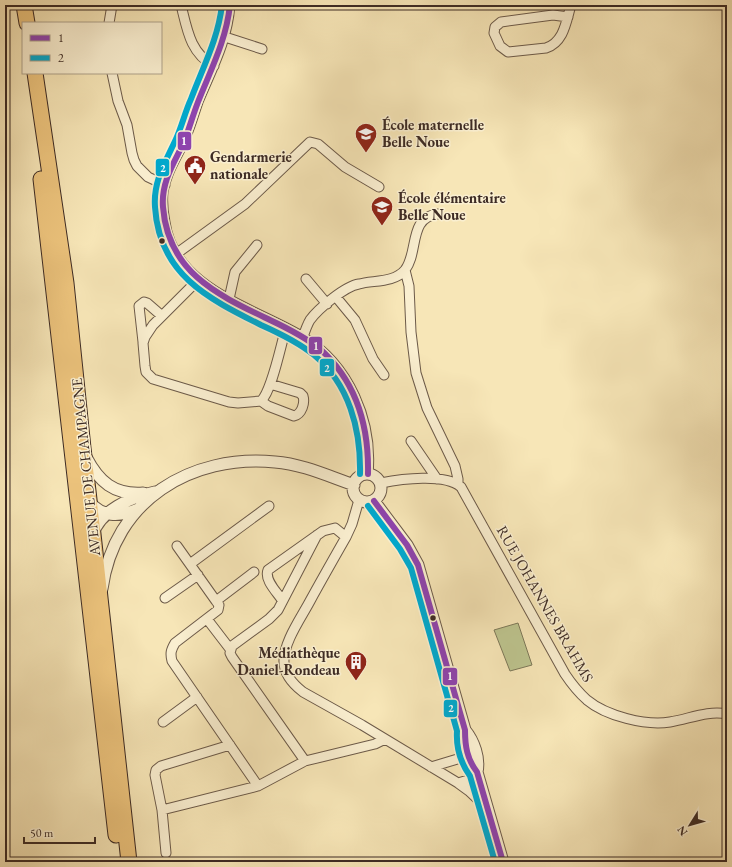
<svg xmlns="http://www.w3.org/2000/svg" width="732" height="867" font-family="'EB Garamond',serif">
<style>
.green{fill:#bdc48e;stroke:#7d7859}
.lines{fill:none;stroke-linecap:round;stroke-linejoin:round}
.minor-casing{stroke:#6c5a49;stroke-width:11}
.tertiary-casing{stroke:#6c5a49;stroke-width:13}
.primary-casing{stroke:#3d2b24;stroke-width:17}
.minor{stroke:#faefd0;stroke-width:9}
.tertiary{stroke:#faefd0;stroke-width:11}
.primary{stroke:#ecc37c;stroke-width:15}
.bus-1-casing{stroke:#faefd0;stroke-width:9}
.bus-2-casing{stroke:#faefd0;stroke-width:9}
.bus-1{stroke:#8e44ad;stroke-width:6}
.bus-2{stroke:#00a9ce;stroke-width:6}
.bus-dot{fill:#3d2b24;stroke:#faefd0;stroke-width:1.5}
.labels{text-anchor:middle;stroke-width:3;stroke-linejoin:round;paint-order:stroke}
.poi-label{font-size:15px;font-weight:bold;fill:#3d2b24;stroke:#faefd0;text-anchor:start}
.street-label{font-size:15px;fill:#3d2b24;stroke:#faefd0}
.line-badge{stroke:#faefd0;stroke-width:1.5}
.badge-label{font-size:11px;text-anchor:middle;font-weight:bold;fill:#fff}
</style>
<rect width="100%" height="100%" fill="#f7e6b7"/>
<filter id="stains"><feTurbulence type="fractalNoise" baseFrequency=".005" numOctaves="4"/><feColorMatrix values="0 0 0 0 .2 0 0 0 0 .09 0 0 0 0 .02 0 0 0 .5 -.17"/></filter>
<radialGradient id="worn" r=".72"><stop offset=".6" stop-color="#630" stop-opacity="0"/><stop offset="1" stop-color="#630" stop-opacity=".3"/></radialGradient>
<path class="green" d="M518,623l14,42 -22,6 -16,-41z"/>
<g class="lines">
<g class="minor-casing">
<path id="minor" d="M181,5c6,24 9,48 33,61
M230,5c-3,37 -18,63 -32,97 -4,11 -7,23 -12,34 -7,19 -20,35 -23,56 -1,10 0,20 2,30 9,67 88,85 138,115 46,28 70,84 65,137
M568,17l-15,-2 -52,7 -6,5 -1,6 6,13 8,6 38,-4c18,-6 20,-26 25,-43
M109,23l3,-18
M225,37l37,12
M112,73l6,28 9,24 5,28 2,7 3,6 11,11 17,8
M176,254l69,-50 65,-62 8,2 27,23 34,20
M405,270l4,16 2,46 5,41 11,35 28,58 3,13v5
M306,279l21,25
M198,280l-45,45 -8,12 -2,6 2,23 1,6 7,7 76,23 9,1 23,-2c11,-10 20,-57 25,-73
M336,297l19,23 18,39 11,16
M229,299l6,-27 22,-27
M303,337c2,-6 4,-12 7,-17 8,-11 35,-34 49,-36 14,-4 35,-1 46,-14 14,-18 3,-53 33,-56
M143,342l-4,-36 5,-4 3,1 15,13
M261,401l7,5 26,10c8,-2 11,-13 9,-20l-3,-3 -30,-9
M411,441l26,38
M381,483c20,-4 64,-10 80,4l104,187c6,9 13,18 22,26 19,16 59,26 83,22 19,-3 38,-12 57,-8
M359,500l-7,24 -6,13c-12,21 -24,42 -36,64 -9,17 -27,42 -26,61 0,13 10,23 19,30l59,33 96,58 11,8 19,18
M177,546l39,55
M190,564l79,-58
M254,572l-38,29 3,4 -1,5 -43,33c-4,7 -5,10 -3,18l86,125
M165,598l33,-23
M282,600c-5,-8 -18,-20 -14,-30l55,-39 12,-3 11,9
M207,619l23,30
M163,722l34,-25
M305,761l-73,-104 -2,-4 2,-7 37,-27 9,-9 39,-75
M431,767l43,-13
M458,783l10,-3 9,-8
M162,810l96,-24 47,-25 70,-17 10,-5
M166,853l-4,-43 -7,-35 1,-5 5,-4 69,-21"/>
</g>
<g class="tertiary-casing">
<path id="tertiary" d="M86,457c13,25 28,38 57,36
M353 488a14 14 0 1 1 28 0a14 14 0 1 1-28 0Z
M88,500c13,18 32,17 50,9
M374,501l33,44 11,20 47,165c-1,16 2,30 12,42l26,90
M92,536c8,-26 39,-39 63,-44
M102,589c12,-89 89,-135 173,-127 27,2 53,14 79,23
M465,730c9,11 15,28 12,42"/>
</g>
<g class="primary-casing">
<path id="primary" d="M24,5l3,18
M35,73l31,210 17,165 10,86 36,328
M41,179l75,656"/>
</g>
<use href="#minor" class="minor"/>
<use href="#tertiary" class="tertiary"/>
<use href="#primary" class="primary"/>
<g class="bus-1-casing">
<path id="bus-1" d="M230,5c-4,36 -19,64 -32,97 -5,13 -9,27 -14,40 -10,21 -23,40 -21,65 5,66 55,88 107,113 17,8 35,17 50,29 37,33 49,77 48,125
M374,501l33,44 11,20 47,165c0,16 2,29 12,42l26,90"/>
</g>
<g class="bus-2-casing">
<path id="bus-2" d="M222,5c-4,34 -19,62 -31,94 -6,13 -9,27 -15,40 -10,22 -23,42 -21,68 4,67 52,91 106,118 18,8 37,17 53,30 35,29 47,74 46,119
M368,506l32,43 11,19 46,163c-1,16 3,31 13,45l25,86"/>
</g>
<use href="#bus-1" class="bus-1"/>
<use href="#bus-2" class="bus-2"/>
</g>
<defs>
<g id="school-pin" transform="scale(1.15)"><path d="M0 17L-7.5 6A9.5 9.5 0 1 1 7.5 6Z" fill="#8f2418" stroke="#faefd0"/><path d="M0-5L7-2L0 1L-7-2ZM-4 1L0 2.5L4 1V4Q0 6-4 4Z" fill="#fff"/></g>
<g id="civic-pin" transform="scale(1.15)"><path d="M0 17L-7.5 6A9.5 9.5 0 1 1 7.5 6Z" fill="#8f2418" stroke="#faefd0"/><path d="M-.6-6.5H3V-4.5H.6V-3L4-1V1h2V6H-6V1h2V-1L-.6-3ZM-1.2 2.5V6h2.4V2.5Z" fill="#fff"/></g>
<g id="building-pin" transform="scale(1.15)"><path d="M0 17L-7.5 6A9.5 9.5 0 1 1 7.5 6Z" fill="#8f2418" stroke="#faefd0"/><path d="M-4-6H4V6H1V3H-1V6H-4ZM-2.5-4.3h1.7v1.8h-1.7ZM.8-4.3h1.7v1.8H.8ZM-2.5-1h1.7V.8h-1.7ZM.8-1h1.7V.8H.8Z" fill="#fff"/></g>
</defs>
<g fill-rule="evenodd">
<use href="#school-pin" x="366" y="134"/>
<use href="#civic-pin" x="195" y="166"/>
<use href="#school-pin" x="382" y="207"/>
<use href="#building-pin" x="356" y="662"/>
</g>
<g class="bus-dot">
<circle cx="162" cy="241" r="3.5"/>
<circle cx="433" cy="618" r="3.5"/>
</g>
<g class="labels">
<g class="poi-label">
<text x="382" y="130">École maternelle<tspan x="382" dy="17">Belle Noue</tspan></text>
<text x="210" y="162">Gendarmerie<tspan x="210" dy="17">nationale</tspan></text>
<text x="398" y="203">École élémentaire<tspan x="398" dy="17">Belle Noue</tspan></text>
<text x="340" y="658" text-anchor="end">Médiathèque<tspan x="340" dy="17">Daniel-Rondeau</tspan></text>
</g>
<g class="street-label">
<text transform="translate(86 467) rotate(-96)" y="5">AVENUE DE CHAMPAGNE</text>
<text transform="translate(545 604) rotate(60)" y="5">RUE JOHANNES BRAHMS</text>
</g>
</g>
<g class="line-badge">
<rect x="177" y="131" width="15" height="20" rx="4" fill="#8e44ad"/>
<rect x="155" y="158" width="15" height="19" rx="4" fill="#00a9ce"/>
<rect x="308" y="336" width="15" height="19" rx="4" fill="#8e44ad"/>
<rect x="319" y="358" width="16" height="19" rx="4" fill="#00a9ce"/>
<rect x="442" y="667" width="16" height="19" rx="4" fill="#8e44ad"/>
<rect x="443" y="699" width="15" height="19" rx="4" fill="#00a9ce"/>
</g>
<g class="badge-label">
<text x="184" y="145">1</text>
<text x="163" y="172">2</text>
<text x="316" y="350">1</text>
<text x="327" y="372">2</text>
<text x="450" y="680">1</text>
<text x="451" y="712">2</text>
</g>
<rect width="732" height="867" fill="none" stroke="#f7e6b7" stroke-width="20"/>
<rect x="6" y="6" width="720" height="855" fill="none" stroke="#3d2b24" stroke-width="2"/>
<rect x="10" y="10" width="712" height="847" fill="none" stroke="#3d2b24"/>
<rect x="22" y="22" width="140" height="52" fill="#faefd0" stroke="#aea18b"/>
<rect x="30" y="35" width="20" height="6" fill="#8e44ad" stroke="#aea18b"/>
<text x="58" y="42" font-size="12" fill="#3d2b24">1</text>
<rect x="30" y="55" width="20" height="6" fill="#00a9ce" stroke="#aea18b"/>
<text x="58" y="62" font-size="12" fill="#3d2b24">2</text>
<g transform="translate(690 825) rotate(233)" stroke="#faefd0" stroke-width="3" paint-order="stroke">
<path d="M0-3L7 15L0 10L-7 15Z" fill="#3d2b24"/>
<text y="-6" font-size="11" font-weight="bold" text-anchor="middle" fill="#3d2b24">N</text>
</g>
<path d="M24 837v6h71v-6" fill="none" stroke="#3d2b24" stroke-width="2"/>
<text x="30" y="837" font-size="12" fill="#3d2b24" stroke="#faefd0" stroke-width="3" paint-order="stroke">50 m</text>
<rect width="100%" height="100%" filter="url(#stains)"/>
<rect width="100%" height="100%" fill="url(#worn)"/>
</svg>
